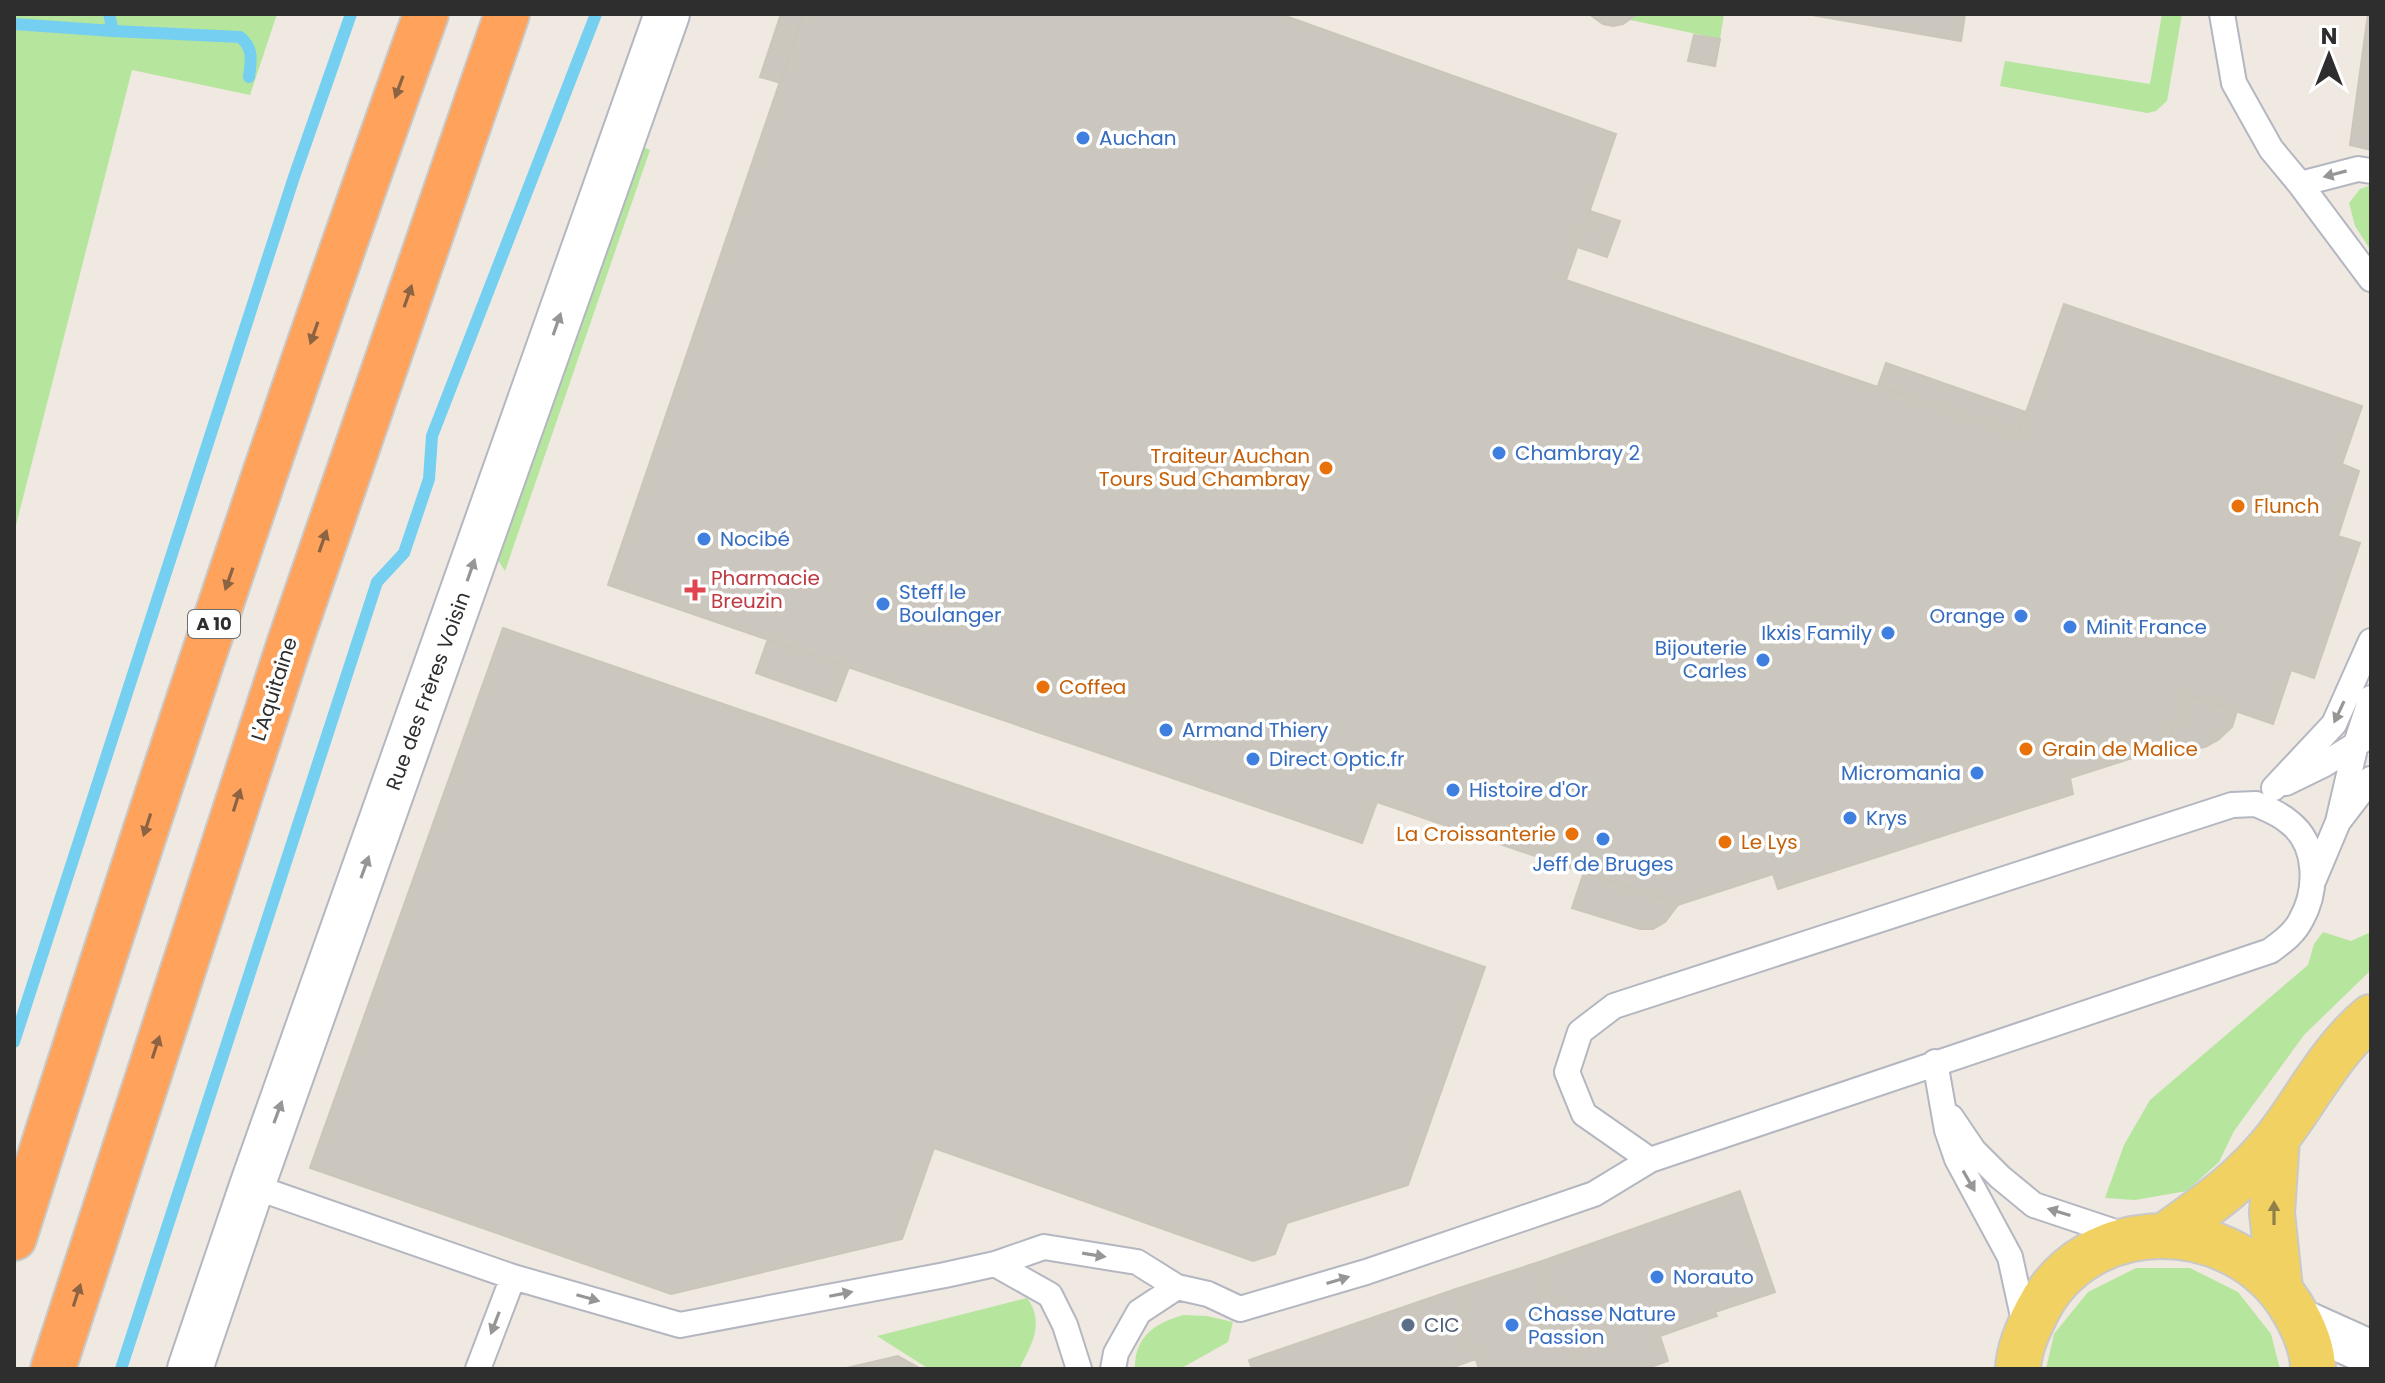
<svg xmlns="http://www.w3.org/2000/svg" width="2385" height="1383" font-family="Poppins,sans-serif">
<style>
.green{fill:#b6e59e}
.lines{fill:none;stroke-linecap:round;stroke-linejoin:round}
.stream{stroke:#75cff0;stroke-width:12}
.building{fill:#cbc7bf;stroke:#cbc5ba;stroke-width:2}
.lane-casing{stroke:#b4b7c1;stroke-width:28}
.street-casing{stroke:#b4b7c1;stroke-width:48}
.secondary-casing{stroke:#b4b7c1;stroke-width:48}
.primary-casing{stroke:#c9c9c9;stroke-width:48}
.highway-casing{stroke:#c9c9c9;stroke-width:48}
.lane{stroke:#fff;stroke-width:24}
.street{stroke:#fff;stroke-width:44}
.secondary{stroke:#fff;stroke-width:44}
.primary{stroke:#f2d163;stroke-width:44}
.highway{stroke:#ffa35c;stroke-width:44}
.oneway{fill:#8c6343}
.oneway2{fill:#969696}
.oneway3{fill:#908048}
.shop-dot{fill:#3f7fe0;stroke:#fff;stroke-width:3}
.food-dot{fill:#e8710a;stroke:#fff;stroke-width:3}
.health-dot{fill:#e0444e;stroke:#fff;stroke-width:3}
.service-dot{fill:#5c6f8a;stroke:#fff;stroke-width:3}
.labels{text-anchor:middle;stroke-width:7;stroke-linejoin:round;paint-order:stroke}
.shield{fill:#fff;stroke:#6d6d6d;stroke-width:2}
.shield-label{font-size:18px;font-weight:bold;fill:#2e2e2e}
.shop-label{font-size:20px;fill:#366cbe;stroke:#fff;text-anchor:start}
.food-label{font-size:20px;fill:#c56008;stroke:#fff;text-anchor:start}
.health-label{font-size:20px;fill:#be3a42;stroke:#fff;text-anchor:start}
.street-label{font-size:20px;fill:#2e2e2e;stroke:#fff}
.service-label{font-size:20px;fill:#4e5e75;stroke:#fff;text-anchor:start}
</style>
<rect width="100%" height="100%" fill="#efe9e1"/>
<path class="green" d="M14,14h263l-27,81 -118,-25 -118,463z
M1602,14h122l-4,25z
M2162,14h20l-15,87 -11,10 -9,2 -147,-27 5,-25 145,23z
M639,145l11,5 -145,421 -9,-14z
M2371,185v66l-16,-25 -6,-23 11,-14z
M2323,932l28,9 20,-9v38l-67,65 -70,96 -15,31 -32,29 -52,9 -30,-2 19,-53 26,-45 158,-135 6,-21z
M2136,1268h54l48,24 33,42 9,35h-234l8,-35 34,-42z
M1027,1298c18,24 5,47 -8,71h-90l-52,-33z
M1184,1315l23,1 26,6 -5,20 -48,27h-45c-1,-32 21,-47 49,-54z"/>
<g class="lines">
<path class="stream" d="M109,14l4,17 127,6c14,11 11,24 9,40
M14,24l99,7
M14,1042l280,-865 57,-163
M121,1369l256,-787 27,-29 25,-74 3,-43 164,-422"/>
</g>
<path class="building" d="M781,14h22l-22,69 -21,-6z
M803,14h477l336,120 -50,146 452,155 46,-131 298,102 -20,58 17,7 -21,65 22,7 -46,135 -23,-8 -18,54 -87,-30 -19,53 -97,31 3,16 -295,95 -5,-15 -95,31 -301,-103 -15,41 -754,-258z
M1589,14h48l-14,10 -10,2 -10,-2z
M1806,14h159l-4,27z
M2368,14h3v136l-21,-5z
M1694,35l26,4 -5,27 -27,-5z
M1590,211l30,10 -13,36 -30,-10z
M1886,363l140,49 -8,23 -140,-49z
M503,628l982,339 -77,218 -121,38 -12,31 -22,7 -319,-113 -32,91 -231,55 -361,-126z
M768,639l81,28 -13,34 -80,-28z
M2186,694l51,17 -5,16 -14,13 -13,7 -16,3 -22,-3z
M1584,872l82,28 12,5 -13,17 -12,7h-13l-68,-21z
M1740,1191l35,101 -60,20 2,4 -57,20 8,25 -23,8h-70l-36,-107z
M1539,1262l36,107h-96l-26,-79z
M1453,1290l23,69 -28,10h-196l-3,-9z
M898,1356l23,13h-79z"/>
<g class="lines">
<g class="lane-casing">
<path id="lane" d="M2222,14l12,69 37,66 29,35 71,95
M2300,184l58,-15 13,2
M2286,783l37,-18 48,-30
M2274,788l60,-64 37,-83
M2256,804c11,5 23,9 33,18 29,22 29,68 12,98 -7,14 -19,22 -31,31l-620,209 -66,-46 -17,-42 13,-40 34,-26 618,-201z
M2338,822l18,-78 15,-46
M2314,879l24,-57 33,-43
M1935,1062l12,68 10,29 53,98 16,73
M1951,1117l23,34 26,26 34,28 96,32
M252,1186l261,91 167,48 265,-50 50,-11 49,-17 93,15 40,25 31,7 32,15 126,-37 228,-78 56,-34
M995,1264l55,31 15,30 14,44
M478,1369l35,-92
M1113,1369l3,-16 23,-41 38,-25"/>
</g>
<g class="street-casing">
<path id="street" d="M190,1369l62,-183 415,-1172"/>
</g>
<g class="secondary-casing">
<path id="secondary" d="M2302,1322l69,31"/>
</g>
<g class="primary-casing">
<path id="primary" d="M2277,1138l-5,75 8,75
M2167,1234c42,-30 77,-54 110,-96 31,-40 54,-88 94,-121
M2018,1369c1,-21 10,-40 19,-58 51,-101 197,-97 254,-5 11,18 22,41 22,63"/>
</g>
<g class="highway-casing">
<path id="highway" d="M14,1238c130,-410 266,-819 412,-1224
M53,1369l237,-727 217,-628"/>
</g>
<use href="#lane" class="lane"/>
<use href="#street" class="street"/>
<use href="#secondary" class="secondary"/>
<use href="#primary" class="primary"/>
<use href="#highway" class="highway"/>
</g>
<defs><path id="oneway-solid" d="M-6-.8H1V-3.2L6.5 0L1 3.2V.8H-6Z" transform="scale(2)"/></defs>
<g class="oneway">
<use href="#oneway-solid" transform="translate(399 87) rotate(110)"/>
<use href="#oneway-solid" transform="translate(408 296) rotate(-71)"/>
<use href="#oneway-solid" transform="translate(314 333) rotate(109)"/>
<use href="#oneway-solid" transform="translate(323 541) rotate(-71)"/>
<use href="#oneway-solid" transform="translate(229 579) rotate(109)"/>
<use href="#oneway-solid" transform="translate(237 800) rotate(-72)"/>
<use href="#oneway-solid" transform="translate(147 825) rotate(108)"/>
<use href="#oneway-solid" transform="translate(156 1047) rotate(-72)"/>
<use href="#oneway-solid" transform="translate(77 1295) rotate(-72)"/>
</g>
<g class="oneway2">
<use href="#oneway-solid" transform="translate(2335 174) rotate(165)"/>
<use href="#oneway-solid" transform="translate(557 324) rotate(-71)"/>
<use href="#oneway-solid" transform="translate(471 570) rotate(-71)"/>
<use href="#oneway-solid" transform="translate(2339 712) rotate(115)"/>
<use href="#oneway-solid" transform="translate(365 867) rotate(-70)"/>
<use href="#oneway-solid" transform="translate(278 1112) rotate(-70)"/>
<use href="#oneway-solid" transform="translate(1969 1181) rotate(60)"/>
<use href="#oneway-solid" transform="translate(2059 1212) rotate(-163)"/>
<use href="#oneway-solid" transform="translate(1094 1255) rotate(9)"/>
<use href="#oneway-solid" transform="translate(1338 1280) rotate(-17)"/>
<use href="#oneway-solid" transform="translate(841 1294) rotate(-11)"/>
<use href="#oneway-solid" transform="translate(588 1298) rotate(16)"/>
<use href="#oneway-solid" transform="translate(495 1323) rotate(111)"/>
</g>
<use class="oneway3" href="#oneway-solid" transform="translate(2274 1213) rotate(-90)"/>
<g class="shop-dot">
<circle cx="1083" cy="138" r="8"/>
<circle cx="1499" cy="453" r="8"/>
<circle cx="704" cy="539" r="8"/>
<circle cx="883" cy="604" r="8"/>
<circle cx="2021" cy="616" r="8"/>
<circle cx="2070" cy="627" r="8"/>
<circle cx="1888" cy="633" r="8"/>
<circle cx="1763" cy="660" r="8"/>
<circle cx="1166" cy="730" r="8"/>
<circle cx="1253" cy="759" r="8"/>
<circle cx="1977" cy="773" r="8"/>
<circle cx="1453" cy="790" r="8"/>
<circle cx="1850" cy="818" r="8"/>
<circle cx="1603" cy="839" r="8"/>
<circle cx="1657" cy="1277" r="8"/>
<circle cx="1512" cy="1325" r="8"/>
</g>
<g class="food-dot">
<circle cx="1326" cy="468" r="8"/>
<circle cx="2238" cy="506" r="8"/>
<circle cx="1043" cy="687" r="8"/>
<circle cx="2026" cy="749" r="8"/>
<circle cx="1572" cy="834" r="8"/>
<circle cx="1725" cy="842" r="8"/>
</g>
<path class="health-dot" d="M691 578h8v8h8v8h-8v8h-8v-8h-8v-8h8z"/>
<circle class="service-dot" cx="1408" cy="1325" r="8"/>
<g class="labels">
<rect class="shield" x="188" y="610" width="52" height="28" rx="6"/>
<g class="shield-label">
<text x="214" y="630">A 10</text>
</g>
<g class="shop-label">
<text x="1099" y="145">Auchan</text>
<text x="1515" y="460">Chambray 2</text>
<text x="720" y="546">Nocibé</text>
<text x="899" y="599">Steff le<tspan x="899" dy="23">Boulanger</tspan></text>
<text x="2005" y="623" text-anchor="end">Orange</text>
<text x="2086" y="634">Minit France</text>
<text x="1872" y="640" text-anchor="end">Ikxis Family</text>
<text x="1747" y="655" text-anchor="end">Bijouterie<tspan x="1747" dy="23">Carles</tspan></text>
<text x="1182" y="737">Armand Thiery</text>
<text x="1269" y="766">Direct Optic.fr</text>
<text x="1961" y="780" text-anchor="end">Micromania</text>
<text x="1469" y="797">Histoire d'Or</text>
<text x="1866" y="825">Krys</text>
<text x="1603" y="871" text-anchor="middle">Jeff de Bruges</text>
<text x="1673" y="1284">Norauto</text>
<text x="1528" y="1321">Chasse Nature<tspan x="1528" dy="23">Passion</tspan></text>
</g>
<g class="food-label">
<text x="1310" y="463" text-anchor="end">Traiteur Auchan<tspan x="1310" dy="23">Tours Sud Chambray</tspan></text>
<text x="2254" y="513">Flunch</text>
<text x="1059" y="694">Coffea</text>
<text x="2042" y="756">Grain de Malice</text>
<text x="1556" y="841" text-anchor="end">La Croissanterie</text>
<text x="1741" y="849">Le Lys</text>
</g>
<g class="health-label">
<text x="711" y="585">Pharmacie<tspan x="711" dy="23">Breuzin</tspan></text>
</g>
<g class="street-label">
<text transform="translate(274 689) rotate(-72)" y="7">L'Aquitaine</text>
<text transform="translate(428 691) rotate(-70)" y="7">Rue des Frères Voisin</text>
</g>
<g class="service-label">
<text x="1424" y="1332">CIC</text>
</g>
</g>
<rect width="2385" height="1383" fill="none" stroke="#2e2e2e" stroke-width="32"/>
<g transform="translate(2329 56)" stroke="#ffffff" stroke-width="6" paint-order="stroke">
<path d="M0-6L14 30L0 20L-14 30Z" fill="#2e2e2e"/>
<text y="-12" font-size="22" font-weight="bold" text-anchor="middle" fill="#2e2e2e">N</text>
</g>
</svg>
